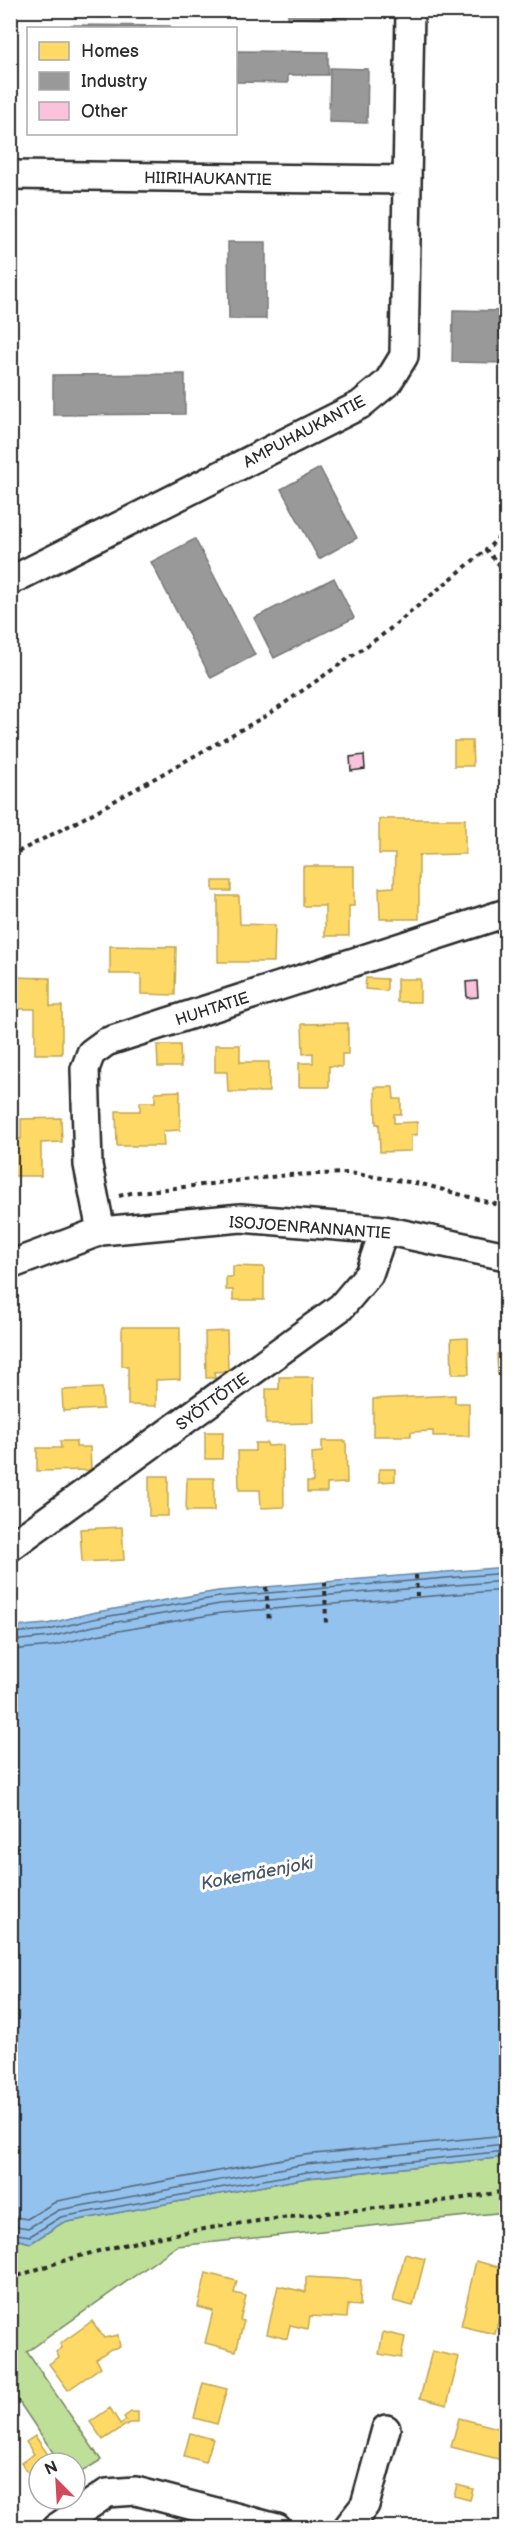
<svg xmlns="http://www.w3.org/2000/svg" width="517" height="2538" font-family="'Balsamiq Sans',sans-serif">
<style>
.green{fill:#bddf98;stroke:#748562;stroke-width:1.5}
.water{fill:#93c2ee;stroke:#6986a0;stroke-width:1.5}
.homes{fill:#ffd966;stroke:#bfa554;stroke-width:1.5}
.industry{fill:#999;stroke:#787878;stroke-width:1.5}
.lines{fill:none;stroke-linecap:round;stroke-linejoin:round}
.shore{stroke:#556779;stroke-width:1.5}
.building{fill:#fac3db;stroke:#2b2b2b;stroke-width:1.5}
.minor-casing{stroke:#2b2b2b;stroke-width:32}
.path{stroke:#2b2b2b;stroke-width:4;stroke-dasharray:4.5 4.5;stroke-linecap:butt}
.minor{stroke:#fff;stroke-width:27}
.labels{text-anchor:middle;stroke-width:6;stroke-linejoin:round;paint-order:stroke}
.street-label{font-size:16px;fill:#2b2b2b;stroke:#fff}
.water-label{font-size:18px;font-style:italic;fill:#4a5866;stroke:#fff}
</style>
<rect width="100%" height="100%" fill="#fff"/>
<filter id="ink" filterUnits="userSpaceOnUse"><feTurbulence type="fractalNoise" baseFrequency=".0167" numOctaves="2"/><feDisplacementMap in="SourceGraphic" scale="12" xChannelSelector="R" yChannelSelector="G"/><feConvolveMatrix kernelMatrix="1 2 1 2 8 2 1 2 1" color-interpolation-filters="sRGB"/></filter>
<g filter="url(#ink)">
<path class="green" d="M506,2157v55l-329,34 -150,106 74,108 -26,16v-13h-15l-49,-73 -1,-152 21,5 31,-20 245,-45z"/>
<path class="water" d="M506,1567v590l-199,21 -245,45 -31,20 -20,-5v-611l36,-3 44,-11 127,-22z"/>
<path class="homes" d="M454,741h18l1,25h-19z
M379,819h86v35l-46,1v64h-39l-1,-31 15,-1 1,-33h-16z
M303,866h51v40h-5v30h-24v-30h-22z
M213,881h18v10h-18z
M218,896h21l1,28 35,1 -1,37h-56z
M110,946l66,1 -1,48 -34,-1v-20h-31z
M10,977l40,1v28h12v48h-27v-45h-25z
M366,978l21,1v12l-22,-2z
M397,979h23v23h-23z
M348,1023v31h-6v13l-13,-1v21h-30v-24h14v-10l-10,1 -1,-30z
M157,1045h23l1,22h-23z
M215,1045h25v17h29v30h-41l-1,-20h-12z
M375,1087h18l1,12h7v15h-7v9l23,-1v13h-6v16l-31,1 -1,-28h-3z
M180,1091v39l-17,1 1,15h-47l-1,-35h24v-9h15v-10z
M61,1118l1,24 -21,1v33h-31v-37h11v-20z
M233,1266l31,1v33h-31v-10h-7v-13h7z
M122,1327h58v52l-24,1v26l-28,-1v-39h-6z
M227,1331l1,40 -14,1 1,6h-9l-1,-46z
M468,1338l1,36h-17l-1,-35z
M497,1354l9,1v20h-8z
M279,1377h34l1,46 -48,1v-35h13z
M102,1388l1,21 -40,2 -1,-21z
M455,1395v8h14v33h-36v-5l-22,1v4h-38v-37z
M205,1432h18l-1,27h-17z
M60,1441h16v6h14l1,23 -54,1v-23h24z
M322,1441h24l1,42 -20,1v8h-20v-10h6l-1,-29 10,-1z
M255,1443h12l1,3 15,-1 1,62 -23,1 -1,-18h-21l-1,-39h17z
M379,1469h16v12l-16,1z
M149,1476h19v40h-19z
M187,1478h27v33h-28z
M122,1527l2,33 -42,2 -2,-33z
M405,2254l20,5 -12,47 -20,-5z
M476,2261l30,8v47l-6,-2 -5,20 -34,-8z
M206,2273l31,8 -3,12 12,3 -6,24 4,1 -8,30 -31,-8 8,-32 -15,-4z
M306,2277l55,3 -1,26 -12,-1 -1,13 -37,-2 -2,13 -18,-4 -3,14 -20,-5 11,-48 28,6z
M92,2321l12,17 14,-3 2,12 -9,2 -15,10 5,8 -33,23 -19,-26 10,-7 -3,-5 6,-4 -2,-4z
M383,2332l22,5 -4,21 -22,-4z
M432,2351l27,6 -12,48 -27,-7z
M203,2383l24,6 -10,35 -23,-6z
M110,2408l10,16 6,-4 -2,-3 7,-5h7v11h-9l-26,17 -13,-18z
M459,2418l47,12v31l-55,-14z
M190,2433l23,6 -7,23 -22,-6z
M35,2436l19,27h-15v14l-5,4 -13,-18 13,-9 -8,-12z
M457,2485l16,4 -3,11 -16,-4z"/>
<path class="industry" d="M288,10h59v9l-59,-1z
M71,25l99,1v2h-99z
M236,51l92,1v23h-40v8l-52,-1z
M330,68l38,1 -1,54 -38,-1z
M228,242h38v77h-37z
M453,310l53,1v52l-54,-1z
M185,374v40l-132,1v-40z
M320,468l37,70 -38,21 -38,-70z
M195,539l60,116 -44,23 -60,-116z
M334,578l20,40 -80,40 -20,-40z"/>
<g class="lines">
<path class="shore" d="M10,1633l39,-3 44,-11 126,-22 287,-24
M10,1641l40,-4 44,-11 126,-22 286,-23
M10,1650l42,-4 44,-11 125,-22 285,-23
M10,2216l17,3 30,-18 247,-46 202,-20
M10,2225l18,3 31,-18 247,-46 200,-20
M10,2233l20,3 31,-19 246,-45 199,-21"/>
</g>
<path class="building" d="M364,755l1,14 -14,2 -1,-14z
M477,981l1,16 -11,1 -1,-16z"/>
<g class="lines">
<g class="minor-casing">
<path id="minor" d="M10,175l396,5
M10,581l350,-176 28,-23 16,-26 6,-346
M101,1231l-13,-66 -3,-96 6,-16 15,-11 400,-129
M10,1265l91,-34 140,-13 143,12 122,26
M10,1547l331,-240 28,-33 15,-44
M56,2528l51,-35 29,-2 141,37
M347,2528l18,-23 21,-76"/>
</g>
<path class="path" d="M506,530l-20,20 20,22
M10,856l74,-38 185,-104 116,-81 101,-83
M119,1196l12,-3 157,-18 61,-2 73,11 84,23
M416,1575l1,21
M325,1582l1,45
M266,1587l3,35
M10,2279c92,-35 192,-52 289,-63 69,-8 139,-12 207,-25"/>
<use href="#minor" class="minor"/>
</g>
</g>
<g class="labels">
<g class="street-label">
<text transform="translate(208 178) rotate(1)" y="6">HIIRIHAUKANTIE</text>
<text transform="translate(304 431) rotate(-28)" y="6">AMPUHAUKANTIE</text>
<text transform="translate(212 1008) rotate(-18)" y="6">HUHTATIE</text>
<text transform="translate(310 1227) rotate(4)" y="6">ISOJOENRANNANTIE</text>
<text transform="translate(212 1401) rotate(-36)" y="6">SYÖTTÖTIE</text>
</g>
<g class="water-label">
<text transform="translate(257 1873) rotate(-11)" y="6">Kokemäenjoki</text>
</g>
</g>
<rect width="517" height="2538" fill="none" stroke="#fff" stroke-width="36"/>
<rect x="18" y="18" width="481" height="2502" fill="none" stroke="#2b2b2b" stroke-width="2" filter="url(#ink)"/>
<rect x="27" y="27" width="210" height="108" fill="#ffffff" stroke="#aaaaaa" stroke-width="1.5"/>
<rect x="39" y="42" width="30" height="18" fill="#ffd966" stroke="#aaaaaa" stroke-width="1.5"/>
<text x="81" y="57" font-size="18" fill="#2b2b2b">Homes</text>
<rect x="39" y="72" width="30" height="18" fill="#999999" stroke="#aaaaaa" stroke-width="1.5"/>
<text x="81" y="87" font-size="18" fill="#2b2b2b">Industry</text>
<rect x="39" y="102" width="30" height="18" fill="#fac3db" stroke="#aaaaaa" stroke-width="1.5"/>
<text x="81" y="117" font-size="18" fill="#2b2b2b">Other</text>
<g transform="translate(57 2481) rotate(336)"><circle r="28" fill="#ffffff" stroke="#aaaaaa" stroke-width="1.5"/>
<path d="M0-4.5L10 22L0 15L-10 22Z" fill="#d1495b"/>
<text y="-9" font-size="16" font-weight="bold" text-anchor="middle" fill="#2b2b2b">N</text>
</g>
</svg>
